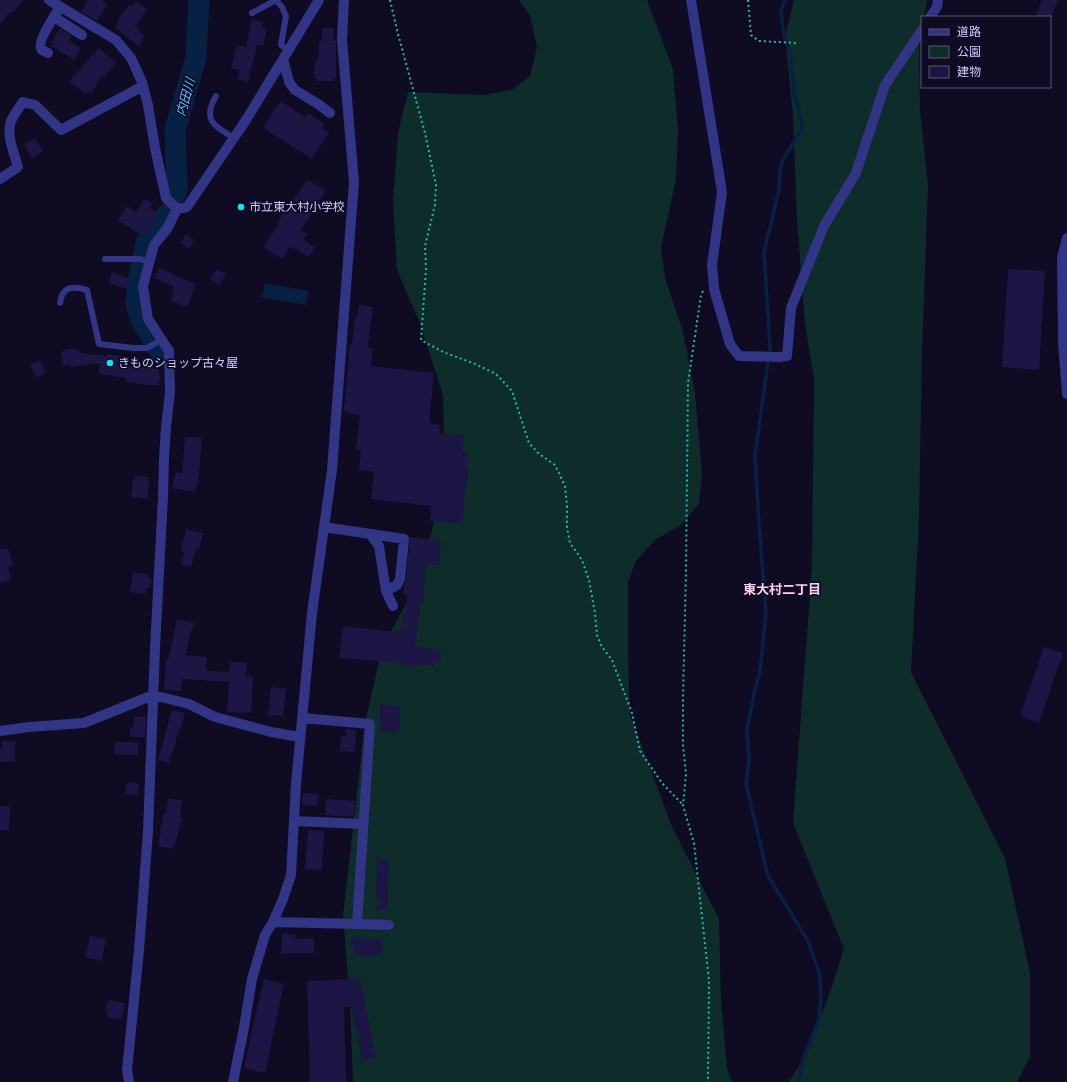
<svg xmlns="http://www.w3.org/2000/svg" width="1067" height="1082" font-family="Inter,'Noto Sans JP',sans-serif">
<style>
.green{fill:#0e2c29}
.water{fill:#072145}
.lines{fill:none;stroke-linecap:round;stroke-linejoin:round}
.stream{stroke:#072145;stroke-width:3.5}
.river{stroke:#072145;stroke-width:21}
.building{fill:#1c1644}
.path{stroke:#23bca9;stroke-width:2;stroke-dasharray:2 3;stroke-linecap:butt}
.lane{stroke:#323485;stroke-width:6}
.street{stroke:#323485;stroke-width:10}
.poi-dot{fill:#00edf7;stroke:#0e0b22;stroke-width:1.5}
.labels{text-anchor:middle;stroke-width:3.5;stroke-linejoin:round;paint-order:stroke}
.poi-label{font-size:12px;fill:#cfccff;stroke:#0e0b22;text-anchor:start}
.water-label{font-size:13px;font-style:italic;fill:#5abdff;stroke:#0e0b22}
.neighbourhood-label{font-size:13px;font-weight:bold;fill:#ffcef0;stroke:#0e0b22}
</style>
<rect width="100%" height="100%" fill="#0e0b22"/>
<path class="green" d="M519,0h128l26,69 5,60 -2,50 -15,69 4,30 18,53 12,62 7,81 -3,30 -19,22 -25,14 -19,21 -8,21v73l2,59 42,113 47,92 2,81 6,68 5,14h-379l-3,-79 -7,-87 22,-193 17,-75 39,-72 16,-68 7,-69 -1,-44 -24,-74 -22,-51 -4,-69 5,-68 10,-41 76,3 28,-5 18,-14 7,-29 -7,-32z
M794,0h133l-3,17h-2v12l-3,16 1,66 8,73 -6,171 -3,164 -8,153 94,186 25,115v84l-13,25h-228l18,-29 24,-64 13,-40 -51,-126 19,-257 2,-187 -9,-54 -8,-105 -4,-105 -8,-78z"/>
<path class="water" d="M265,283l44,8 -3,14 -44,-8z"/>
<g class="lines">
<path class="stream" d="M785,0l-4,10 2,21 8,28 3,32 9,36 -20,33 -3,9 -1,21 -15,62 6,96 -15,107 4,68 7,90 -6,58 -6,23 -7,36 2,30 -3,24 22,92 40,65 12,34 1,24 -2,20 -15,38 -6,25"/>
<path class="river" d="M176,193l1,-3 -2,-60 21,-73 3,-57
M161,353l-20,-33 -5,-16 2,-23 8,-38 16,-15 5,-14"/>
</g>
<path class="building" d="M0,0h23l-11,13 -2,-1 -10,12z
M88,0h13l6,4 -10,17 -16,-9z
M1042,0h16l-7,17h-16z
M136,1l11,9 -12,16 5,4 -1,2 5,3 -5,12 -24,-20 4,-6 -2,-1 13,-16 2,2z
M252,19l11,3 -1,6 5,1 -4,17 -6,-1 -9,37 -11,-3 3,-9 -9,-2 6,-23 9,2z
M60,28l12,8 -3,5 12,7 -6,12 -24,-14 2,-2 -2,-1z
M322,28h12l-1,13h3v37h-3v3h-17l1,-3h-3v-10h1v-6h2v-5h2v-16h3z
M99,48l17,15 -12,14 -2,-1 -11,17 -3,-2 -2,3 -17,-12 23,-27h1z
M280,101l25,16 3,-4 17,11 -3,5 7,4 -17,26 -49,-31z
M35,138l8,13 -11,7 -8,-14z
M307,179l19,12 -25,39 6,4 -4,6 12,7 -6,10 -19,-11 -8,13 -19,-12 17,-25 -2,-1 8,-12 1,1z
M144,199l9,4 -4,5 10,6 -13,22 -5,-3 -1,1 -22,-13 9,-15 9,6z
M186,234l8,6 -5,9 -9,-6z
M159,268l12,5v1l25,10 -9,23 -16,-6 2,-6 -1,-1 2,-7 -20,-9z
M217,269l9,5 -7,11 -9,-6z
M1008,269l37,2 -6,99 -37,-3z
M112,272l18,7 -3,10 -18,-6z
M359,305l14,2 -5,39 5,3 -2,17 63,7 -5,50 11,2 -1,8 25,2 -2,16 6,1 -2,16h2l-6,56 -32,-3 1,-15 -60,-7 3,-27 -15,-2 2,-20h-5l4,-35 -12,-2 -4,-2 6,-66h2l3,-28h2z
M74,348v2h6v3l27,3v-2l14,2 -1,9 38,4 2,8 -2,9 -32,-4 1,-4 -28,-4 1,-11 -30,4v-3l-7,2 -2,-13 4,-3z
M40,360l6,13 -10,5 -6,-13z
M185,437l17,1 -4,44h-1l-2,10 -23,-4 4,-16 6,2z
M135,476l14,1 -1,22 -17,-2 2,-17h2z
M186,529l17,4 -4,16 -3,-1 -5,19 -10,-2 3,-13 -3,-1z
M410,537l31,4 -2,24 -12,-1 -5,40h-2l-5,43 26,3 -1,13h-6v3l-19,-2v3l-12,-1v-3l-64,-5 4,-32 52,6v-2h6l2,-16h2l2,-20h-4l1,-8 2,-6z
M4,548v1l4,-1 5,18 -5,1 3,13 -11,3v-34z
M133,572l15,2 -1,3 4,1 -1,10h-4v6l-16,-2z
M177,619l17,4 -2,9 -2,-1 -4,24 21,2 -1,14 23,1 1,-10h17l-1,15h7l-2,36 -24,-1 2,-30 -47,-3 -1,12 -17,-1 2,-30h2z
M1044,647l19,6 -24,70 -19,-7z
M271,687l15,2 -3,27 -15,-1z
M380,704l21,3 -3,26 -17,-2 1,-8 -3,-1 1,-4h-1z
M172,710l13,3 -5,17h-1l-10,33 -11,-3z
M134,716l12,1 -1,20h-15v-10h4z
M346,729l10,1 -1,22 -15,-1 1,-15h5z
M2,741h13v21h-15v-14h2z
M115,742h23v13l-24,-1z
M127,782l12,2 -2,12 -12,-2z
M303,793l15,1 -1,12 -15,-1z
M168,799l14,1 -2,17h2l-7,28h-2l-1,4 -14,-3 2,-4 -2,-1 3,-8h-2l5,-20h2z
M326,799l29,2 -1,16 -29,-2z
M0,806h10l-1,24h-9z
M308,830l16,1 -2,39 -17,-1z
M377,860h12l-1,50h-11l1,-11h-2z
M282,934h13v5l19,-1v15l-33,1z
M90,936l16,3 -4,22 -17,-4z
M351,937l31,2v17h-28v-10h-2z
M360,978l16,80 -14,3 -11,-55 -7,1 2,75h-36l-3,-101 44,-2z
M264,979l20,5 -19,89 -21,-5z
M108,1000l17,3 -4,17 -14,-3 1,-6h-2z"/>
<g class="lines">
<path class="path" d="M390,0l8,34 27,99 11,52 -1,20 -10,41 1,23 -5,71 22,12 30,11 23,11 16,17 17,52 9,10 17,12 10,21 2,20v22l3,15 12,17 7,20 6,33 2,22 5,12 10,13 20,53 8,38 22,32 21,22
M748,0l3,35 8,6 37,2
M703,291l-2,4 -13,88 -2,188 -3,126v48l3,29 -3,32 11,37 15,138 -1,101"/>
<path class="lane" d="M252,13l24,-13 6,7 4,9 -5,29 7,5
M216,96c-14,24 -2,30 18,42
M105,259h35l10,3
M60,303c2,-17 13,-17 27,-13l12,54 34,4h14l14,-8"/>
<path class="street" d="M49,0l67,40 15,18 11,24 6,23 7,43 11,50 11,11
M691,0l31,192 -10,73 2,24 16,55 9,12 40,1 8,-1 4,-48 33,-82 32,-53 29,-88 37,-55
M54,17l28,18
M930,17l7,-10 1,-7
M48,53c0,0 -6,-3 -6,-3 -7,-7 14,-36 18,-43
M283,59l6,23 6,8 23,14 12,9
M0,179l18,-12c-4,-15 -12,-31 -7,-46 3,-7 8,-13 12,-19l12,3 26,25 82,-44
M177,209l10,-2 59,-87 73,-120
M1067,238l-5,20 1,84 4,52
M324,527l80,12 -4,40 -3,6 -11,6 -7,-45 -9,-12
M386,591l7,15
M0,731l29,-4 55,-4 69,-28 36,9 26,13 56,15 29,5
M294,821l69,3
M273,922l84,2 13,-200 -68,-6
M357,924l32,1
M129,1082l-2,-12 12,-120 9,-118 7,-184 8,-151 1,-38 2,-32 4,-35 -1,-41 -21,-32 -5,-33 11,-41 14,-18 9,-18
M233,1082l10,-49 9,-54 13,-44 8,-13 10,-23 8,-24 5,-91 16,-171 20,-143 22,-288 -12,-143 2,-39"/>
</g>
<g class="poi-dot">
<circle cx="241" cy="207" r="4"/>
<circle cx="110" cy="363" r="4"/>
</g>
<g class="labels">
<g class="poi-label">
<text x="249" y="211">市立東大村小学校</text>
<text x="118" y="367">きものショップ古々屋</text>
</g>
<g class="water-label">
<text transform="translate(185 97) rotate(-74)" y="5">内田川</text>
</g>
<g class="neighbourhood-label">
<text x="782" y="594">東大村二丁目</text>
</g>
</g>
<rect x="921" y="16" width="130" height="72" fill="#0e0b22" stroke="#5b587a"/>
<rect x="929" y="29" width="20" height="6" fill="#323485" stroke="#5b587a"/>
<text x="957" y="36" font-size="12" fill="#cfccff">道路</text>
<rect x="929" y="46" width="20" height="12" fill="#0e2c29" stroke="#5b587a"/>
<text x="957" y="56" font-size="12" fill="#cfccff">公園</text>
<rect x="929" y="66" width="20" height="12" fill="#1c1644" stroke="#5b587a"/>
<text x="957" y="76" font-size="12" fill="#cfccff">建物</text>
</svg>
